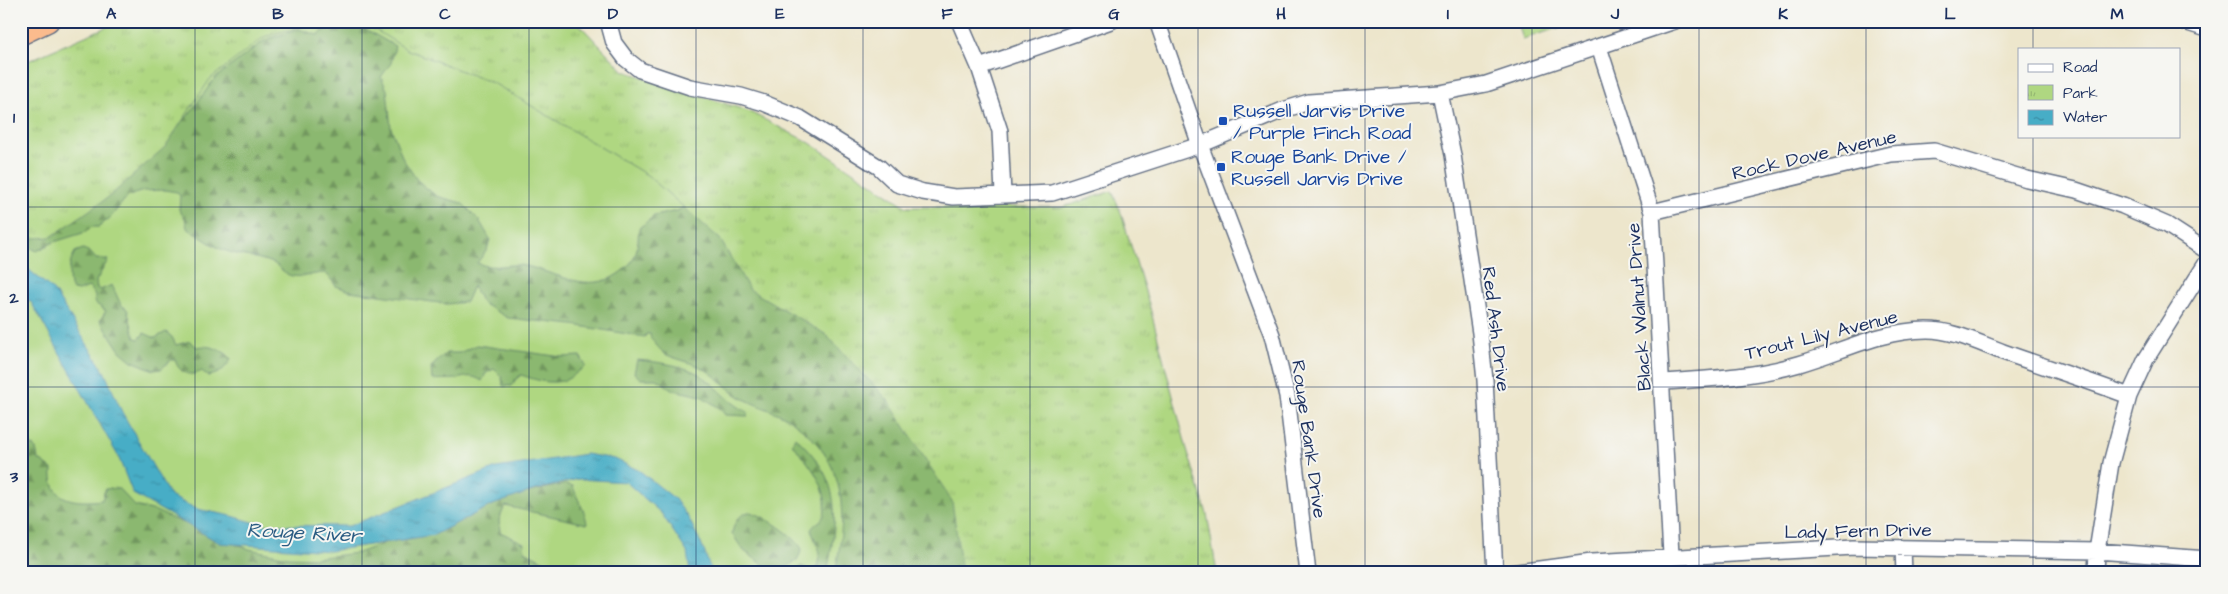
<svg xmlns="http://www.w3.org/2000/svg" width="2228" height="594" font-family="'Architects Daughter',sans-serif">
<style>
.green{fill:#afd781;stroke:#658370}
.forest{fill:url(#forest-firs);stroke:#537466}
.park{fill:url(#park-tufts);stroke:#658370}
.water{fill:url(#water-ripples);stroke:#316e92}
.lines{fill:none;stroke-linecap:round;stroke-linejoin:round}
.minor-casing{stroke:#646f84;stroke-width:18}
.highway-casing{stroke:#646f84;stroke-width:24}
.minor{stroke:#fff;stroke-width:15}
.highway{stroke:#fbbb8d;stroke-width:21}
.grid{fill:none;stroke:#1b2f5e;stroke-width:1;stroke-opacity:0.55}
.transit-dot{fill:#1a4fb4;stroke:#f6f6f2;stroke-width:2}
.labels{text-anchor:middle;stroke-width:4;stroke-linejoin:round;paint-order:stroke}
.transit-label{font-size:19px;fill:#164399;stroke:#f6f6f2;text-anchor:start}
.street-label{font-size:19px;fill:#1b2f5e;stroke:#f6f6f2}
.water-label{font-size:20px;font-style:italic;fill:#2a5b82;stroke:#f6f6f2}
.neatline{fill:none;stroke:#1b2f5e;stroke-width:2}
.grid-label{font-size:16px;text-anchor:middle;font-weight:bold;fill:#1b2f5e}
</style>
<defs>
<pattern id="forest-firs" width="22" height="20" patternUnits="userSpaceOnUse" patternTransform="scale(1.25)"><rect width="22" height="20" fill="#8bb86f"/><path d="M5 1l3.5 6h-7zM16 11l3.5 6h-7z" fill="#71965e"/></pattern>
<pattern id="park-tufts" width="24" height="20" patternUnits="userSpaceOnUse" patternTransform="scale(1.25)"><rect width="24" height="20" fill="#afd781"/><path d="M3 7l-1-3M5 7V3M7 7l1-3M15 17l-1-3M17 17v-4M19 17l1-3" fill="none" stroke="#96b972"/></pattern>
<pattern id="water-ripples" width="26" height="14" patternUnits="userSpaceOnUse" patternTransform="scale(1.25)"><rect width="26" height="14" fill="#47adc6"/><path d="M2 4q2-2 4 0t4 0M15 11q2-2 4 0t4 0" fill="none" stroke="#3a8da4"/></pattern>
</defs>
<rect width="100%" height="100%" fill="#f6f6f2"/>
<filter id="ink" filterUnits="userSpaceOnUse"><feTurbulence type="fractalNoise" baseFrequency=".02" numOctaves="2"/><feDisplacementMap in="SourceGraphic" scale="10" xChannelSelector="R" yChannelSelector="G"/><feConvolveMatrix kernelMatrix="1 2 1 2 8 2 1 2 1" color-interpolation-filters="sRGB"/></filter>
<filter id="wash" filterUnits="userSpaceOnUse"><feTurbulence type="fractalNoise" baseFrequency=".0096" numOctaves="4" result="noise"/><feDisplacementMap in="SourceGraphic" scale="20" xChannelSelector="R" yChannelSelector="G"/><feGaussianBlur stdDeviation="1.12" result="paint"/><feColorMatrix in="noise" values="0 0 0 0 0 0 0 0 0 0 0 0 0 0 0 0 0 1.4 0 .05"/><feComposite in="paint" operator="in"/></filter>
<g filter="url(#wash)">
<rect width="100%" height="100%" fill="#ede6cc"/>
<path class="green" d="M308,21h76l302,143 489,409 -824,-1 -169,-18 -161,-70v-267l232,-184z
M1517,21h64l-58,18z"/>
<path class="forest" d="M340,21h11l44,25 -4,17 -10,14 6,13 4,38 12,31 14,21 19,16 26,7 17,17 11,19 -3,11 -10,13c19,8 31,-1 49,3 31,7 63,28 92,8 20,-14 19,-23 21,-46l15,-12 23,-5 13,-7 512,369h-367c13,-64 12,-116 -48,-155 -14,-8 -31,-12 -45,-20 -12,-6 -21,-18 -33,-26 -12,-9 -28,-11 -42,-17 -7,-4 -11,-11 -16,-16l-1,-5h-4l-1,3 -72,-12 -65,-7 -26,-15 -9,-17 -7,16 -19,2 -97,-13 -14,-5 -10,-13c-12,0 -22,5 -34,3 -9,-2 -11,-9 -19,-13 -18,-7 -39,-7 -56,-16 -10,-5 -20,-13 -30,-19l-2,-10 -6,-8 1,-14 -3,-4 -12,-2 -21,1 -10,3 -8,4 -15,19 -12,10h-7l-6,5 -32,10 -17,9c-9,-4 -12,-7 -13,-17l118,-91 45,-26 28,-39 50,-38 34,-11 18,6z
M83,249l7,3 6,7 12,1 -12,21 1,7 3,2 12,-5 9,20 6,4 8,29 4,1 5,-6 11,5 11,-6 6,5 4,8 14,-4 7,6c10,-3 29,3 34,12 -6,10 -12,16 -24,17l-5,-5c-12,7 -23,2 -27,-11h-4l-10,9 -7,1 -22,-9 -12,-10 -20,-31 6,-9 -11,-8v-7l-6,-9 -11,4 -5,-1 -3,-4c-2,-12 -1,-23 5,-34z
M477,345l85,12 18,-1 6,10c-6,4 -14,11 -20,14 -16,5 -30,0 -45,-5l-6,5 -3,6h-9l-1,-9 -8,-8 -8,4 -4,8c-11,-7 -15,-4 -26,-2 -8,1 -17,0 -24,1l-1,-13 15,-14h13z
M637,360c21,2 51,5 68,18 15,11 25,26 43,34v4l-23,-1 -4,-6 -20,-13 -28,-6 -16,-11h-16l-7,-6z
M21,430l8,12 7,7 2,10 14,10c-3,33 24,34 50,31l3,-11 13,-1 17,18 21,5 17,8 49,17 27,13 39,8 26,1 44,-5 143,-55 65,-14 7,2c4,14 12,23 14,38l-82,-18 -6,14 1,12 24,11 1,8 42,22h-520l-26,-12z
M795,437c48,43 43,78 32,136h-36l10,-7 10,4 6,-3 3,-15 -9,-22c3,-7 11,-8 13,-15 7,-27 -16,-53 -32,-71z
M748,512c11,-1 52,27 54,38l-5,10 -19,13h-3l-31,-22 -12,-17c2,-12 5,-17 16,-22z"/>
<path class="park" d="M120,21h199l-55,16 -54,42 -45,68 -55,49 -59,41 -30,2v-175z
M361,21h215l48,50 124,40 62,32 97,64h156l49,-16 8,19 29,94 37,142 21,68 10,59h-255l-10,-72 -65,-102 -62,-65 -76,-45 -29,-50 -73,-64 -152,-91 -87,-34z"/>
<path class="water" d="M21,263l33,28 50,80 18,41 48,84 27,13 35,7 31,9 86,1 147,-58 90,-14 29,5 25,12 35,28 14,20 13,26 10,28h-22l-3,-21 -26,-39 -35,-31 -48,-3 -46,12 -42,15 -56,29 -104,16 -110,-8 -87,-49 -15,-38 -87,-154 -10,-8z"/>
</g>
<g filter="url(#ink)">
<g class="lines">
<g class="minor-casing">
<path id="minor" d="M608,21l6,22 12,16 14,11 50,17 51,9 23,7 36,15 79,49 18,17 26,8 31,5 98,-4 148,-48 83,-35 26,-8 131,-9 46,-9 189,-63
M959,21l20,46 21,64 3,63
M1157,21l43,124 72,190 15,61 21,177
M2181,21l26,8
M1599,47l53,165 20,361
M979,67l132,-46
M1440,93l13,62 27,178 5,47 10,193
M1652,212l239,-58 43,-3 93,28 49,11 47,16 44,19 40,26
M1663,382c45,-3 92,-5 136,-18 45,-13 79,-33 128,-34 26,0 52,13 76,22 42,15 84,28 126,44
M1903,548l1,25
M1510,573l82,-11 262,-15 243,4 110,8
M2096,573l1,-22 14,-88 18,-67 17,-37 61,-97"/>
</g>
<g class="highway-casing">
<path id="highway" d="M21,34l27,-13"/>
</g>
<use href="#minor" class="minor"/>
<use href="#highway" class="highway"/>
</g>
</g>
<path class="grid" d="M195,21v552M362,21v552M529,21v552M696,21v552M863,21v552M1030,21v552M1198,21v552M1365,21v552M1532,21v552M1699,21v552M1866,21v552M2033,21v28M2033,136v437M21,207h2186M21,387h2186"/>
<g class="transit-dot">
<rect x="1218" y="116" width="10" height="10" rx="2.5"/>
<rect x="1216" y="162" width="10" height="10" rx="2.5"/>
</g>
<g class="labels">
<g class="transit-label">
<text x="1233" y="117">Russell Jarvis Drive<tspan x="1233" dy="22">/ Purple Finch Road</tspan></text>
<text x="1231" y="163">Rouge Bank Drive /<tspan x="1231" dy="22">Russell Jarvis Drive</tspan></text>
</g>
<g class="street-label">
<text transform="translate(1814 154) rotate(-13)" y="7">Rock Dove Avenue</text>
<text transform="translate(1638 307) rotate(-94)" y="7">Black Walnut Drive</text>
<text transform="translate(1497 329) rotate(83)" y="7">Red Ash Drive</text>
<text transform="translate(1821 334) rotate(-14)" y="7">Trout Lily Avenue</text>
<text transform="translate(1310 439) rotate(82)" y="7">Rouge Bank Drive</text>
<text transform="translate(1858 530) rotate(-1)" y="7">Lady Fern Drive</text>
</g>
<g class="water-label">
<text transform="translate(304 532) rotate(3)" y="7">Rouge River</text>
</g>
</g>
<rect width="2228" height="594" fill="none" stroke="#f6f6f2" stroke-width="55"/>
<rect x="2018" y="48" width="162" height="90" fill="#f6f6f2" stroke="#9ea6b7"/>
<rect x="2028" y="64" width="25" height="8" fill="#ffffff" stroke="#9ea6b7"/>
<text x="2063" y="72" font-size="15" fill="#1b2f5e">Road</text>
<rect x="2028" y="85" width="25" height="15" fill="url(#park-tufts)" stroke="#9ea6b7"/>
<text x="2063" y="98" font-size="15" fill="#1b2f5e">Park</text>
<rect x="2028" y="110" width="25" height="15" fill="url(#water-ripples)" stroke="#9ea6b7"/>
<text x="2063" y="122" font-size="15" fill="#1b2f5e">Water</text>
<rect x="28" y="28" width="2172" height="538" class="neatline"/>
<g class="grid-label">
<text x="111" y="19">A</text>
<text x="278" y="19">B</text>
<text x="445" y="19">C</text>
<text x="613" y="19">D</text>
<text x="780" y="19">E</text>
<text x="947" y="19">F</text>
<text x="1114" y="19">G</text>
<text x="1281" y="19">H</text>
<text x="1448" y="19">I</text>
<text x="1615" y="19">J</text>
<text x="1783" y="19">K</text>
<text x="1950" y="19">L</text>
<text x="2117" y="19">M</text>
<text x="14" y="123">1</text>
<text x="14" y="303">2</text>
<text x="14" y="482">3</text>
</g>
</svg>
